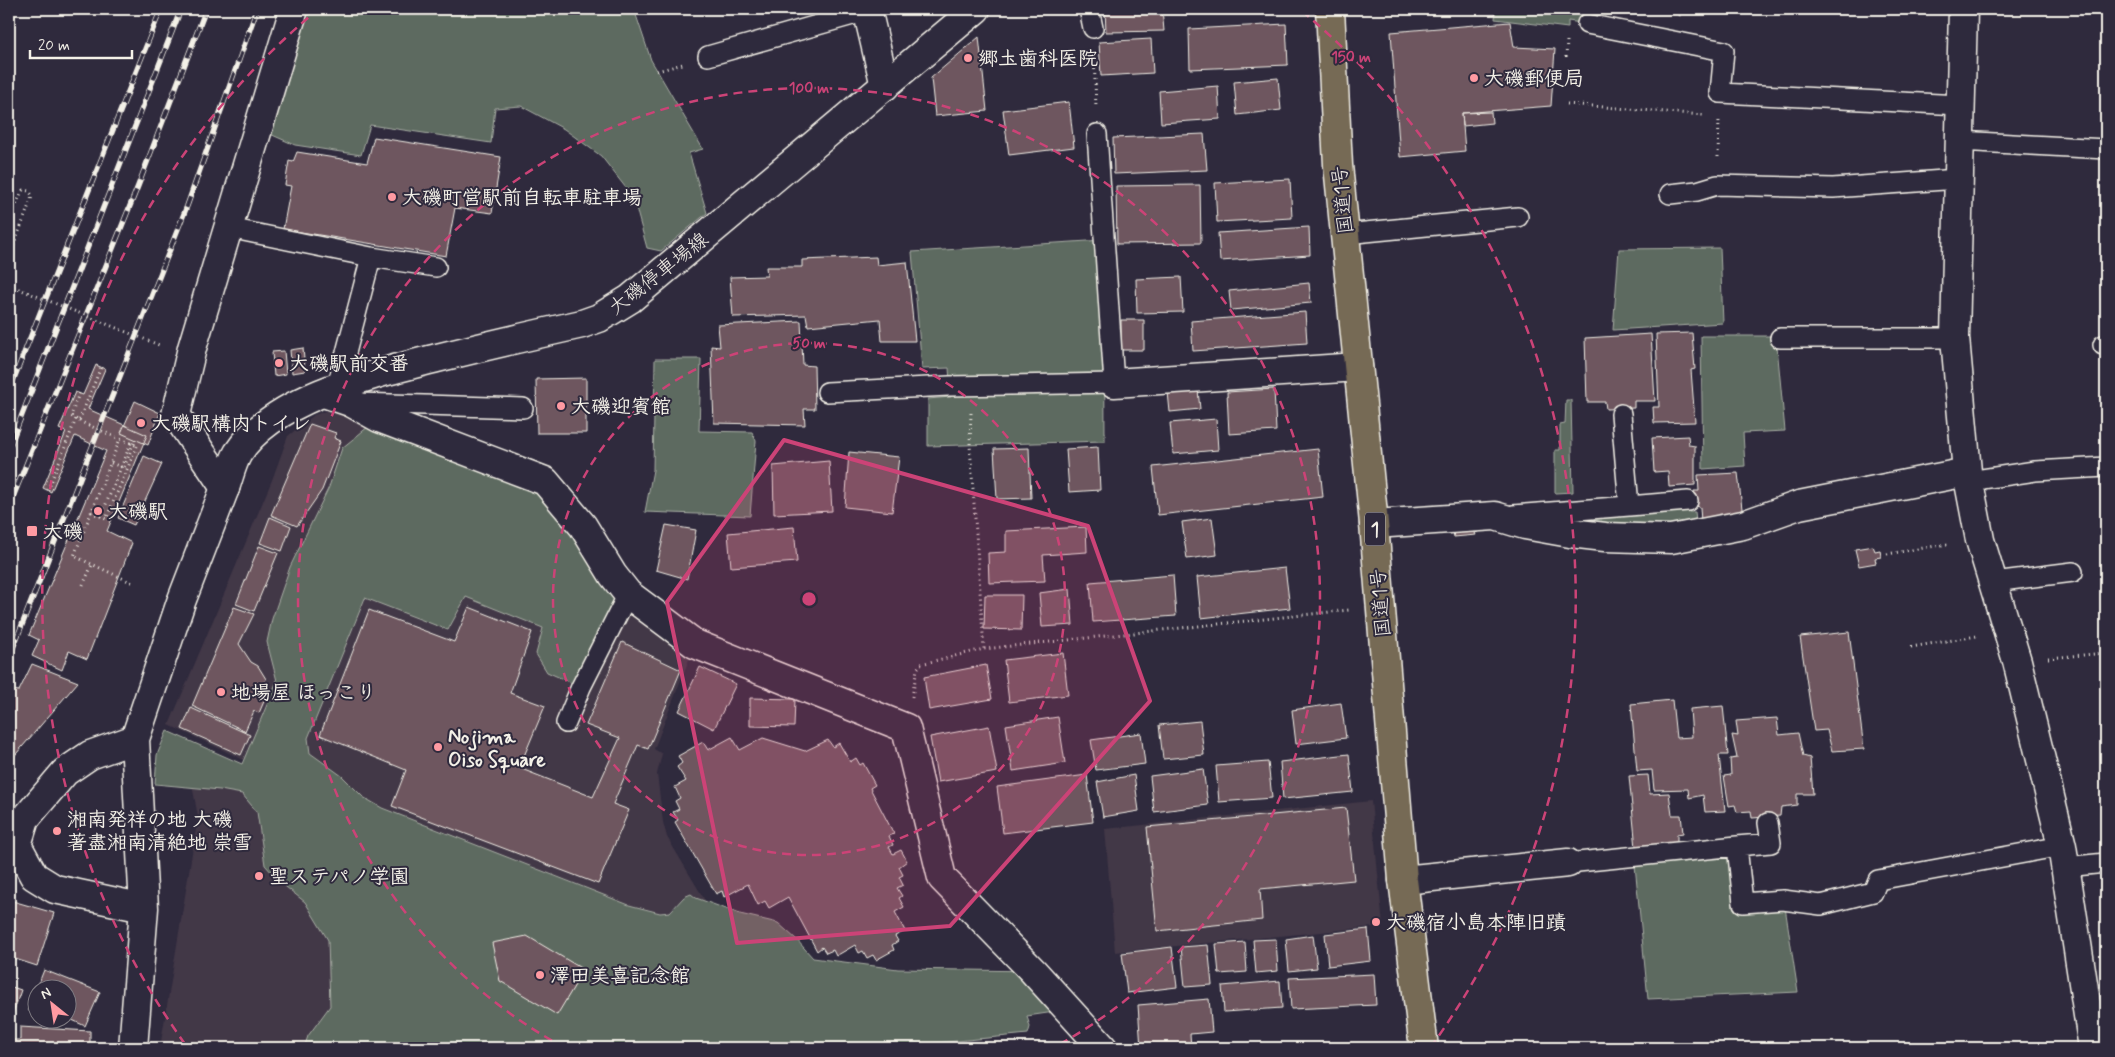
<svg xmlns="http://www.w3.org/2000/svg" width="2115" height="1057" font-family="Mynerve,'Klee One',sans-serif">
<style>
.built{fill:#423747}
.green{fill:#5d6a60;stroke:#a8aea4}
.building{fill:#6e565f;stroke:#f4f1e8}
.lines{fill:none;stroke-linecap:round;stroke-linejoin:round}
.service-casing{stroke:#f4f1e8;stroke-width:22}
.minor-casing{stroke:#f4f1e8;stroke-width:31}
.tertiary-casing{stroke:#f4f1e8;stroke-width:31}
.secondary-casing{stroke:#f4f1e8;stroke-width:31}
.trunk-casing{stroke:#f4f1e8;stroke-width:31}
.path{stroke:#f4f1e8;stroke-width:3;stroke-dasharray:1 4;stroke-linecap:butt}
.service{stroke:#2f2a3d;stroke-width:19}
.minor{stroke:#2f2a3d;stroke-width:28}
.tertiary{stroke:#2f2a3d;stroke-width:28}
.secondary{stroke:#2f2a3d;stroke-width:28}
.trunk{stroke:#766a54;stroke-width:28}
.rail-casing{stroke:#f4f1e8;stroke-width:5.5}
.rail{stroke:#2f2a3d;stroke-width:4;stroke-dasharray:11;stroke-linecap:butt}
.path-bridge{stroke:#f4f1e8;stroke-width:3;stroke-dasharray:1 4;stroke-linecap:butt}
.marked{fill:#cc4377;fill-opacity:0.2;stroke:#cc4377;stroke-width:4;stroke-linejoin:round}
.ring{fill:none;stroke:#cc4377;stroke-width:2.5;stroke-dasharray:9 6}
.poi-dot{fill:#ff9aa2;stroke:#2f2a3d;stroke-width:2}
.labels{text-anchor:middle;stroke-width:4;stroke-linejoin:round;paint-order:stroke}
.shield{fill:#2f2a3d;stroke:#b9b5b5;stroke-width:1}
.shield-label{font-size:19px;font-weight:bold;fill:#f4f1e8}
.poi-label{font-size:20px;font-weight:bold;fill:#f4f1e8;stroke:#2f2a3d;text-anchor:start}
.street-label{font-size:20px;fill:#f4f1e8;stroke:#2f2a3d}
.centre{fill:#cc4377;stroke:#2f2a3d;stroke-width:2.5}
.ring-label{font-size:15px;text-anchor:middle;font-weight:bold;fill:#cc4377;stroke:#2f2a3d;stroke-width:4;stroke-linejoin:round;paint-order:stroke}
</style>
<rect width="100%" height="100%" fill="#2f2a3d"/>
<filter id="ink" filterUnits="userSpaceOnUse"><feTurbulence type="fractalNoise" baseFrequency=".02" numOctaves="2"/><feDisplacementMap in="SourceGraphic" scale="10" xChannelSelector="R" yChannelSelector="G"/><feConvolveMatrix kernelMatrix="1 2 1 2 8 2 1 2 1" color-interpolation-filters="sRGB"/></filter>
<g filter="url(#ink)">
<path class="built" d="M350,402l263,173 82,69 -41,105 8,5 -5,20 6,48 4,15 39,65 -10,-4 -20,6 -6,8 -10,1 -31,-8 -247,-97 -138,-48 -75,-35 103,-245 16,-44 26,-21z
M191,779l93,11 79,145 -36,113h-167l38,-231z
M1371,801l12,125 -268,26 -10,-123z"/>
<path class="green" d="M306,9h328l17,51 52,89 -14,4 18,60 -46,38 -14,-3 -14,-51 -32,-41 -37,-27 -43,-23 -26,2 -4,35 -121,-18 -9,30 -66,-10 -25,-11z
M1496,9h94l-3,15 -19,-3v7l-73,-9z
M1104,240l1,201 -177,5v-47l23,-2 -2,-29 -27,1 -10,-117z
M1720,248l3,75 -110,7 6,-81z
M1701,336h75l9,95 -42,2 2,33 -42,3z
M655,359h46l-2,72 53,1 4,9 -6,75 -105,-4 8,-42z
M1566,400h5l2,92 -18,1v-43h5v-25l5,-1z
M379,418l166,63 83,113 -47,93 -34,-15 -11,-18 7,-26 -77,-31 -18,33 -83,-32 -57,140 2,15 32,23 21,21 19,11 247,97 31,8 10,-1 14,-15 7,-3 5,4 44,16 38,9 18,16 17,19 85,11 135,2 35,39 -41,6 3,11 -2,7 -101,10 -1,4h-622l4,-12 22,-30 -2,-66 -23,-38 -24,-19 -16,-18 -8,-53 -15,-18 -22,-4 -65,-6 2,-29 10,-24 75,33 35,-83 -10,-39 5,-23 18,-52 39,-80 13,-39z
M1688,506l1,6h6l2,16h-127v-13z
M1732,854l6,55 47,-2 13,85 -150,7 -13,-134z"/>
<path class="building" d="M1105,9h57l2,22 -58,1z
M1510,22l4,25 41,2 -4,57 -89,7 3,38 -65,6 -9,-125z
M1286,24l2,41 -98,4 -1,-40z
M979,37l8,74 -52,5 -4,-38z
M1151,39l2,34 -52,3 -2,-34z
M1278,78l3,32 -44,5 -3,-33z
M1218,86l2,33 -59,4 -2,-32z
M1069,102l5,45 -65,8 -6,-45z
M1491,112l1,11 -29,3 -1,-13z
M1204,134l3,36 -93,4 -1,-36z
M374,137l127,20 -9,56 -37,-5 -9,48 -163,-27 8,-43 -6,-1 4,-24 4,1 4,-10 70,11z
M1290,179l2,39 -75,4 -2,-39z
M1200,185l1,58 -84,1 -1,-58z
M1309,227l1,28 -90,6 -2,-28z
M876,257l1,8 30,-3 8,79h-33l-2,-22 -72,7 -2,-11 -73,2 -3,-40 37,-1 -1,-9h36v-7z
M1181,277l2,35 -46,1 -1,-34z
M1309,283l2,20 -80,7 -2,-19z
M1305,312l2,31 -114,8 -2,-30z
M1121,320h23v30h-23z
M801,321l2,44 11,1 1,43h-11l1,16 -91,-2 -3,-77 9,1 -2,-22z
M1692,333l3,36 -4,1 4,52 -41,1 -1,-16h6l-3,-73z
M1651,334l4,67h-21v7l-28,1 -1,-7h-18l-2,-64z
M303,348l2,23 -13,2 -2,-23z
M284,351l2,23 -12,2 -2,-24z
M96,365l9,4 -17,40 59,26 -40,96 25,12 -45,116 -18,-8 -7,19 -30,-14 7,-16 -10,-5 77,-184 -31,-15 -24,56 -8,-4 23,-56 -7,-3 16,-37 8,3z
M586,378v55h-49l-1,-54z
M1274,389l2,42 -47,3 -2,-42z
M1198,390l2,19 -30,3 -2,-20z
M135,401l25,12 -12,32 -27,-12z
M1216,419l2,31 -45,4 -3,-31z
M310,424l26,9 -2,5 7,3 -19,49 -25,36 -26,-11z
M1688,436l1,9 6,1v39l-26,2 -1,-16 -14,1 -2,-34z
M1098,447l2,43 -31,2 -3,-43z
M1029,448l2,50 -34,1 -3,-50z
M1318,449l5,48 -165,18 -5,-48z
M849,452l50,5 -7,55 -47,-5z
M144,456l18,8 -28,61 -16,-7z
M829,461l3,50 -58,3 -1,-48z
M1738,473l5,45 -42,4 -1,-15 -5,-1 -1,-15h5l-1,-16z
M270,517l21,9 -9,25 -22,-8z
M1212,518l5,37 -30,4 -5,-37z
M666,525l30,5 -9,49 -31,-9z
M794,527l3,35 -66,5 -3,-34z
M1086,527l1,25 -44,3 2,26 -56,2 -1,-30 18,-1v-21z
M1452,527h25l1,5 -3,1 1,2 -22,2z
M259,546l19,7 -24,58 -18,-7z
M1873,546l2,5 5,-1 1,7 -6,1 1,5 -17,3 -4,-17z
M1285,568l5,40 -89,10 -4,-41z
M1173,575l3,41 -83,6 -3,-40z
M1070,589l3,36 -31,2 -3,-34z
M985,595h37l-1,35 -37,-1z
M234,607l20,7 -15,30 12,18 7,4 8,13 -5,11 7,2 -9,21 -5,-2 -9,20 -53,-25z
M469,607l63,25 -22,61 35,13 -26,62 74,29 27,-59 -34,-13 36,-83 59,28 -33,79 -10,-4 -25,59 16,6 -31,74 -206,-78 14,-36 -86,-35 49,-125 85,32z
M1849,632l15,117 -32,2 -5,-21 -13,1 -14,-94z
M1063,653l5,42 -59,7 -5,-42z
M32,664l46,18 -68,79h-1v-64l2,-7 8,1z
M986,665l6,34 -63,11 -5,-33z
M700,667l36,17 -22,45 -35,-18z
M750,698l45,1 -1,28 -44,-1z
M1672,700l4,38 16,-1 -2,-28 33,-3 5,49h-9l6,56 -20,1 -2,-17 -14,3 -1,-9 -34,1 -2,-20 -15,1 -6,-67z
M1341,703l5,35 -50,6 -4,-34z
M191,708l59,27 -9,20 -59,-26z
M1058,717l7,46 -52,8 -7,-46z
M1777,718l2,17 19,-2 5,23 7,2 3,36h-16v11l-16,2 -1,9 -28,2 -1,-7 -14,1 -2,-7 -6,1 -5,-30 7,-1 -1,-16 7,-1 -5,-23 6,1 -2,-15z
M1200,721l4,34 -41,4 -4,-34z
M989,726l8,46 -59,10 -8,-45z
M1141,733l4,31 -49,6 -5,-30z
M732,737l8,13 23,-12 42,13 23,-11 5,7 6,-4 11,19 6,-4 4,7 3,-2 12,22 -5,3 24,46 -5,2 4,9 -4,2 4,7 8,-4 6,11 -8,6 4,8 -4,2 4,8 -6,3 5,8 -3,2 5,9 -9,5 10,19 -10,5 3,5 -6,4 2,5 -18,10 -3,-5 -6,3 -4,-7 -4,2 -4,-8 -19,11 -3,-6 -7,3 -4,-6 -5,4 -29,-54 -19,11 -4,-7 -7,4 -10,-21 -24,13 -2,-6 -6,3 -41,-72 3,-2 -5,-8 6,-3 -4,-8 5,-3 -5,-11 11,-6 -9,-14 5,-4 -4,-7 25,-14 5,8z
M1349,754l4,38 -70,7 -3,-37z
M1268,762l4,36 -53,4 -3,-36z
M1203,769l5,36 -54,7 -4,-36z
M1087,775l6,47 -90,11 -6,-46z
M1134,775l5,36 -36,6 -6,-35z
M1648,775l2,19 19,-1 3,22h9l2,18 -6,1v9l-41,5 -7,-72z
M1346,808l8,72 -94,9 2,31 -105,11 -10,-104z
M9,900l45,13 -17,53 -28,-9z
M1368,929l3,32 -43,5 -3,-32z
M1313,935l4,33 -28,3 -3,-32z
M527,936l57,34 -27,45 -57,-34 -8,-38z
M1276,939l2,32 -22,2 -3,-33z
M1245,942l2,30 -28,2 -3,-30z
M1208,945l4,40 -27,2 -4,-40z
M1172,947l5,40 -50,6 -5,-40z
M44,970l56,22 -15,34 -17,-8v-28h-30v25l-10,-5z
M1374,974l2,31 -85,4 -2,-31z
M1280,981l2,27 -58,4 -2,-26z
M9,986l12,4 -11,32h-1z
M1209,999l3,33 -22,2 1,14h-50l-3,-43z
M20,1027l70,4v17h-78l1,-8h7z"/>
<g class="lines">
<g class="service-casing">
<path id="service" d="M1089,9l4,19
M1587,24l137,27 -4,42 240,12
M708,56l159,-45
M1959,141l147,8
M1670,194l27,-3 20,-6 116,3 125,-9
M229,228l142,29 65,10
M1345,234l173,-17
M1780,338h175
M2103,345l3,1
M337,387l34,-130
M827,392l122,-6 165,-3 -17,-249
M357,403l166,5
M1969,481l66,-10 71,-4
M1629,506l59,-5
M1513,515l116,-9 -8,-92
M1994,582l79,-10
M566,723l15,-36 47,-93
M1737,846l34,-3 -3,-20
M1568,863l169,-17 6,57 40,-3 38,5 52,-13 5,-12 184,-34
M2065,867l41,-4"/>
</g>
<g class="minor-casing">
<path id="minor" d="M867,9l18,77
M1963,9l-8,329 12,134 13,68 37,121 45,185 31,202
M1114,383l244,-16
M324,393l26,9 29,16 166,63 38,45 30,49 15,19 67,50 211,84 36,150 91,93 70,77
M225,488l-49,-73 16,-67 102,-339
M1374,524l121,-8 30,9 45,8 35,4 66,2 72,-14 56,-20 168,-33
M1403,880l165,-17"/>
</g>
<g class="tertiary-casing">
<path id="tertiary" d="M135,739l-45,16 -25,17 -40,47 -8,26 17,31 21,13 89,19
M133,1048l11,-140 -9,-169 46,-137 44,-114"/>
</g>
<g class="secondary-casing">
<path id="secondary" d="M225,488c4,-11 7,-25 13,-35 37,-57 138,-79 199,-95 48,-12 96,-23 145,-34l17,-6 31,-19 346,-290"/>
</g>
<g class="trunk-casing">
<path id="trunk" d="M1330,9l8,156 36,359 29,356 21,168"/>
</g>
<path class="path" d="M1679,16l1,-7
M1094,54l2,54
M1566,57l1,-16
M657,71l26,-7
M1567,104l136,11
M1718,157l1,-38
M9,223l12,-30 2,-3 6,1 3,4 -1,5 -22,58
M79,393l-8,23 8,5 22,-54
M971,413l-1,32 14,204
M131,443l-11,-4 -46,117 61,28
M111,463l13,5 11,-29
M48,490l28,-71
M91,512l15,7 31,-73
M100,516l4,-7
M1887,554l61,-10
M83,585l9,-20
M1911,647l66,-11
M2048,658l58,-5
M912,697l5,-28 4,-5 63,-15 365,-39"/>
<use href="#service" class="service"/>
<use href="#minor" class="minor"/>
<use href="#tertiary" class="tertiary"/>
<use href="#secondary" class="secondary"/>
<use href="#trunk" class="trunk"/>
<g class="rail-casing">
<path id="rail" d="M9,391l152,-382
M9,448l172,-439
M9,507l129,-321 68,-177
M9,658l178,-452 70,-197"/>
</g>
<use href="#rail" class="rail"/>
<path class="path-bridge" d="M9,285l150,60
M79,421l41,18
M104,509l27,-66 6,3"/>
</g>
</g>
<path class="marked" d="M784,440l304,86 62,175 -200,225 -213,17 -70,-341z"/>
<g class="ring">
<circle cx="809" cy="599" r="256"/>
<path d="M565 1048A511 511 0 1 1 1053 1048"/>
<path d="M185 1044A767 767 0 0 1 316 11M1302 11A767 767 0 0 1 1433 1044"/>
</g>
<g class="poi-dot">
<circle cx="968" cy="58" r="5"/>
<circle cx="1474" cy="78" r="5"/>
<circle cx="392" cy="197" r="5"/>
<circle cx="279" cy="363" r="5"/>
<circle cx="561" cy="406" r="5"/>
<circle cx="141" cy="423" r="5"/>
<circle cx="98" cy="511" r="5"/>
<rect x="26" y="525" width="12" height="12" rx="2.5"/>
<circle cx="221" cy="692" r="5"/>
<circle cx="438" cy="747" r="5"/>
<circle cx="57" cy="831" r="5"/>
<circle cx="259" cy="876" r="5"/>
<circle cx="1376" cy="922" r="5"/>
<circle cx="540" cy="975" r="5"/>
</g>
<g class="labels">
<rect class="shield" x="1365" y="512.5" width="20" height="33" rx="4"/>
<g class="shield-label">
<text x="1375" y="536">1</text>
</g>
<g class="poi-label">
<text x="978" y="65">郷圡歯科医院</text>
<text x="1484" y="85">大磯郵便局</text>
<text x="402" y="204">大磯町営駅前自転車駐車場</text>
<text x="289" y="370">大磯駅前交番</text>
<text x="571" y="413">大磯迎賓館</text>
<text x="151" y="430">大磯駅構内トイレ</text>
<text x="108" y="518">大磯駅</text>
<text x="43" y="538">大磯</text>
<text x="231" y="699">地場屋 ほっこり</text>
<text x="448" y="743">Nojima<tspan x="448" dy="23">Oiso Square</tspan></text>
<text x="67" y="826">湘南発祥の地 大磯<tspan x="67" dy="23">著盡湘南清絶地 崇雪</tspan></text>
<text x="269" y="883">聖ステパノ学園</text>
<text x="1386" y="929">大磯宿小島本陣旧蹟</text>
<text x="550" y="982">澤田美喜記念館</text>
</g>
<g class="street-label">
<text transform="translate(1342 200) rotate(-96)" y="7">国道1号</text>
<text transform="translate(658 273) rotate(-38)" y="7">大磯停車場線</text>
<text transform="translate(1380 603) rotate(-95)" y="7">国道1号</text>
</g>
</g>
<circle cx="809" cy="599" r="8" class="centre"/>
<g class="ring-label">
<text x="1351" y="62">150 m</text>
<text x="809" y="93">100 m</text>
<text x="809" y="348">50 m</text>
</g>
<rect width="2115" height="1057" fill="none" stroke="#2f2a3d" stroke-width="30"/>
<rect x="15" y="15" width="2085" height="1027" fill="none" stroke="#f4f1e8" stroke-width="2" filter="url(#ink)"/>
<g transform="translate(52 1004) rotate(330)"><circle r="24" fill="#2f2a3d" stroke="#7e7a81"/>
<path d="M0-4L9 19L0 12L-9 19Z" fill="#ff9aa2"/>
<text y="-8" font-size="14" font-weight="bold" text-anchor="middle" fill="#f4f1e8">N</text>
</g>
<path d="M30 50v8h102v-8" fill="none" stroke="#f4f1e8" stroke-width="2.5"/>
<text x="38" y="50" font-size="15" fill="#f4f1e8" stroke="#2f2a3d" stroke-width="4" paint-order="stroke">20 m</text>
</svg>
